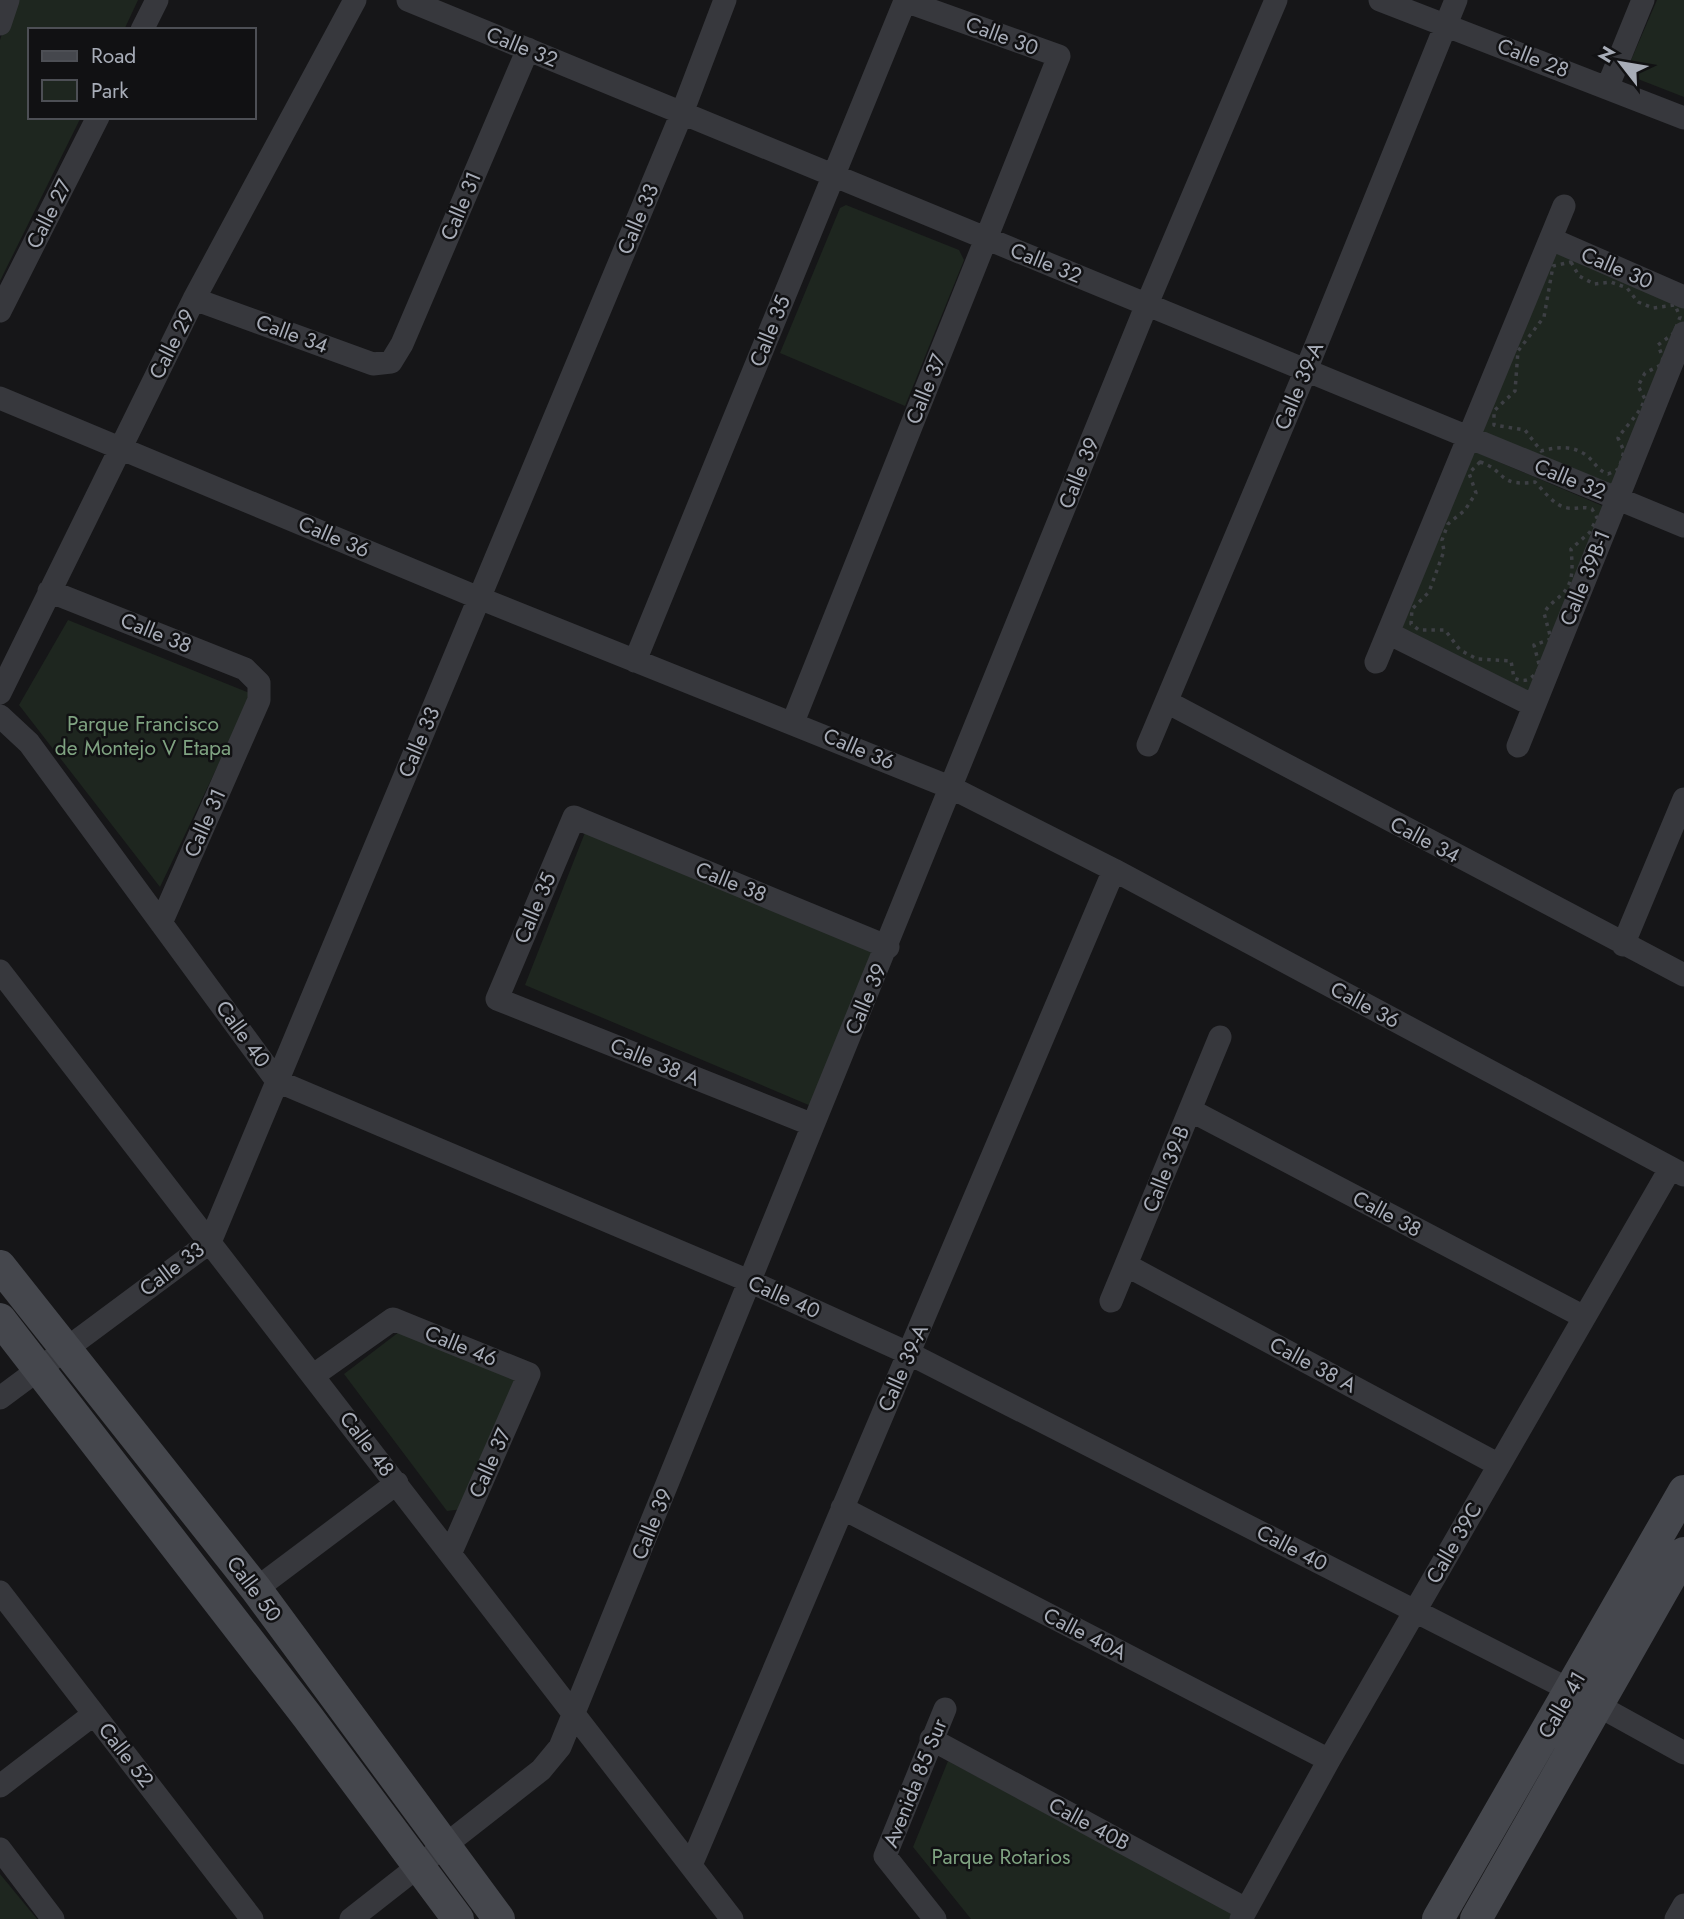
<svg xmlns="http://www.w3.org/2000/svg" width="1684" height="1919" font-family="Jost,sans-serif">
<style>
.green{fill:#1e261f}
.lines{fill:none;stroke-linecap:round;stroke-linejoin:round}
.path{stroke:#3d3f44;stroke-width:3.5;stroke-dasharray:3.5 5;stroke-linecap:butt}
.street{stroke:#37383d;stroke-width:23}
.secondary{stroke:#45474d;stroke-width:32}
.labels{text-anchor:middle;stroke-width:5;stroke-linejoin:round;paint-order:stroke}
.street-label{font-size:21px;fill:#a8adb8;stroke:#111113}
.park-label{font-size:21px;fill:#7fa381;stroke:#111113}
</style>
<rect width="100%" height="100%" fill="#161618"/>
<path class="green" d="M13,0h125l-14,30h-94v87h51l-81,164v-241z
M1657,0h27v97l-59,-23z
M846,205l113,45 5,10 -59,146 -125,-53 60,-145z
M1554,248l130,57v21l-67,161 -138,-57z
M1471,450l134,57 -75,185 -130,-63z
M68,620l184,74 -92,193 -141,-182z
M586,830l287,119 -62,157 -286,-121z
M399,1332l119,47 -55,130 -16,2 -103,-137z
M948,1761l286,153 -3,5h-260l-58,-72z
M0,1874l37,45h-37z"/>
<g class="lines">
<path class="path" d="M1571,262l8,14 15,8 17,-2 16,6 11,14 15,6 22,-3 5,12 -6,16 -16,12 5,13 -2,7 -16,8 -7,13 7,13c-6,16 -17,24 -27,39l6,13 -5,18 -11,5c-11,-4 -13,-12 -22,-19 -14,-10 -30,-8 -45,-4l-16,-21 -31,-5v-14l21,-20 3,-40 26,-34 9,-51z
M1480,462c27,9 17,25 55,20 9,9 19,24 33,26 10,1 14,-2 24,1l5,9 -7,14 -19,17c1,12 3,28 -4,39 -6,10 -17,14 -23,25l7,26 -17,6 6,23c-8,10 -13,16 -26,10l-3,-17 -34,-2 -17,-9 -15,-20h-26l-8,-6 1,-15 17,-17 15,-41 -2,-11 6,-16 17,-14 11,-17 -7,-20z"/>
<path class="street" d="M408,0l1276,526
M1380,0l304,118
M0,24l8,-24
M142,30l15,-30
M1608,86l35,-86
M1551,239l133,58
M194,299l179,65 18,-2 11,-18 126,-295
M0,311l98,-194
M0,398l479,200 473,190 162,82 570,305
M49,591l196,78 14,14v17l-98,223
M1388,633l146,73
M635,661l270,-660 154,55 -266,666
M1376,662l188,-456
M0,693l194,-394 161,-299
M1167,702l517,273
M0,716l29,27 248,338 472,200 161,73 660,336 114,63
M1148,745l158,-375 150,-370
M1518,746l166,-413
M1623,945l61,-146
M0,971l732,948
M1190,1110l394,207
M813,1125l-316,-126 77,-182 314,130
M1126,1265l373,200
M1111,1301l109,-264
M314,1375l79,-56 136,55 -78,178
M0,1398l210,-156 472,-1129 43,-113
M842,1508l487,252
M256,1589l141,-106
M0,1592l252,327
M931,1739l315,170
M0,1786l94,-72
M0,1849l53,70
M691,1865l423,-995
M351,1919l190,-149 19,-23 587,-1443 129,-304
M935,1919l-50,-63 60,-147
M1241,1919l88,-159 341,-591
M1676,1919l8,-14"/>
<path class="secondary" d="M0,1266l256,323 243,330
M0,1319l307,397 151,203
M1438,1919l246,-428
M1476,1919l208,-366"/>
</g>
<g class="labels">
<g class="street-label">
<text transform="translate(1002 36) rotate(20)" y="7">Calle 30</text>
<text transform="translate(522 47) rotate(22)" y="7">Calle 32</text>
<text transform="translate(1533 58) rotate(21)" y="7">Calle 28</text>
<text transform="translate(461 206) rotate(-67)" y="7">Calle 31</text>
<text transform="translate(49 214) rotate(-63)" y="7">Calle 27</text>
<text transform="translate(638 219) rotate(-67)" y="7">Calle 33</text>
<text transform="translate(1046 263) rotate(22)" y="7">Calle 32</text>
<text transform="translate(1617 268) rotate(23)" y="7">Calle 30</text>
<text transform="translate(770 331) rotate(-68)" y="7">Calle 35</text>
<text transform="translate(292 334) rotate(20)" y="7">Calle 34</text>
<text transform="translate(172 344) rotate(-63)" y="7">Calle 29</text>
<text transform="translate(1299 386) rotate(-67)" y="7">Calle 39-A</text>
<text transform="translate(926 389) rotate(-68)" y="7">Calle 37</text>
<text transform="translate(1079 473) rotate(-68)" y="7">Calle 39</text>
<text transform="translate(1570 479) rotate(22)" y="7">Calle 32</text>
<text transform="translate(334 537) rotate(23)" y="7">Calle 36</text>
<text transform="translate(1585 578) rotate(-68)" y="7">Calle 39B-1</text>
<text transform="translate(156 633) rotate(22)" y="7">Calle 38</text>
<text transform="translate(419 742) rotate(-67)" y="7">Calle 33</text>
<text transform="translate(859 749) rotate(23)" y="7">Calle 36</text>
<text transform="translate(205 823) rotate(-66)" y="7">Calle 31</text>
<text transform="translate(1425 840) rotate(28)" y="7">Calle 34</text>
<text transform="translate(731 882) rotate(22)" y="7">Calle 38</text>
<text transform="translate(535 908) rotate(-67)" y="7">Calle 35</text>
<text transform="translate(866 999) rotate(-67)" y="7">Calle 39</text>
<text transform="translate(1365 1005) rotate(28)" y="7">Calle 36</text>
<text transform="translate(243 1034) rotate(54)" y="7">Calle 40</text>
<text transform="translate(655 1062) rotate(22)" y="7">Calle 38 A</text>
<text transform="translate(1166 1169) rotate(-68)" y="7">Calle 39-B</text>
<text transform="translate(1387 1214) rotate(28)" y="7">Calle 38</text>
<text transform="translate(172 1269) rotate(-37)" y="7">Calle 33</text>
<text transform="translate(784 1297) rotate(24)" y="7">Calle 40</text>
<text transform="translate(461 1346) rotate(22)" y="7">Calle 46</text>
<text transform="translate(1313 1365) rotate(28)" y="7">Calle 38 A</text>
<text transform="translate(903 1368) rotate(-66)" y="7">Calle 39-A</text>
<text transform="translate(367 1444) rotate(53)" y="7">Calle 48</text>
<text transform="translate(490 1463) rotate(-66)" y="7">Calle 37</text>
<text transform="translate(652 1524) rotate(-68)" y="7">Calle 39</text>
<text transform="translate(1454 1543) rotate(-60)" y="7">Calle 39C</text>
<text transform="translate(1292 1548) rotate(27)" y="7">Calle 40</text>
<text transform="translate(254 1589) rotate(53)" y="7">Calle 50</text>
<text transform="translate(1085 1634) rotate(27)" y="7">Calle 40A</text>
<text transform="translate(1562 1705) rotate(-60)" y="7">Calle 41</text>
<text transform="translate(126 1755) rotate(52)" y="7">Calle 52</text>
<text transform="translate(915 1783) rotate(-68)" y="7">Avenida 85 Sur</text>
<text transform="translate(1089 1824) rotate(28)" y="7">Calle 40B</text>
</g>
<g class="park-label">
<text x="143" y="731">Parque Francisco<tspan x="143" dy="24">de Montejo V Etapa</tspan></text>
<text x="1001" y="1864">Parque Rotarios</text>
</g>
</g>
<rect x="28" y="28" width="228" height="91" fill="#111113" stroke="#4d4f55" stroke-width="2"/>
<rect x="42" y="51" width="35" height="10" fill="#45474d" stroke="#4d4f55" stroke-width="2"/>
<text x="91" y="63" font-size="21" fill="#a8adb8">Road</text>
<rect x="42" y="80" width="35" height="21" fill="#1e261f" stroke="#4d4f55" stroke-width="2"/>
<text x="91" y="98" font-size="21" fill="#a8adb8">Park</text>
<g transform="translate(1621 63) rotate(301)" stroke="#111113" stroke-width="5" paint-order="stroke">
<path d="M0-5L12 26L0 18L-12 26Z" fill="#a8adb8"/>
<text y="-10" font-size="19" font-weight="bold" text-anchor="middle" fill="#a8adb8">N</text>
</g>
</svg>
